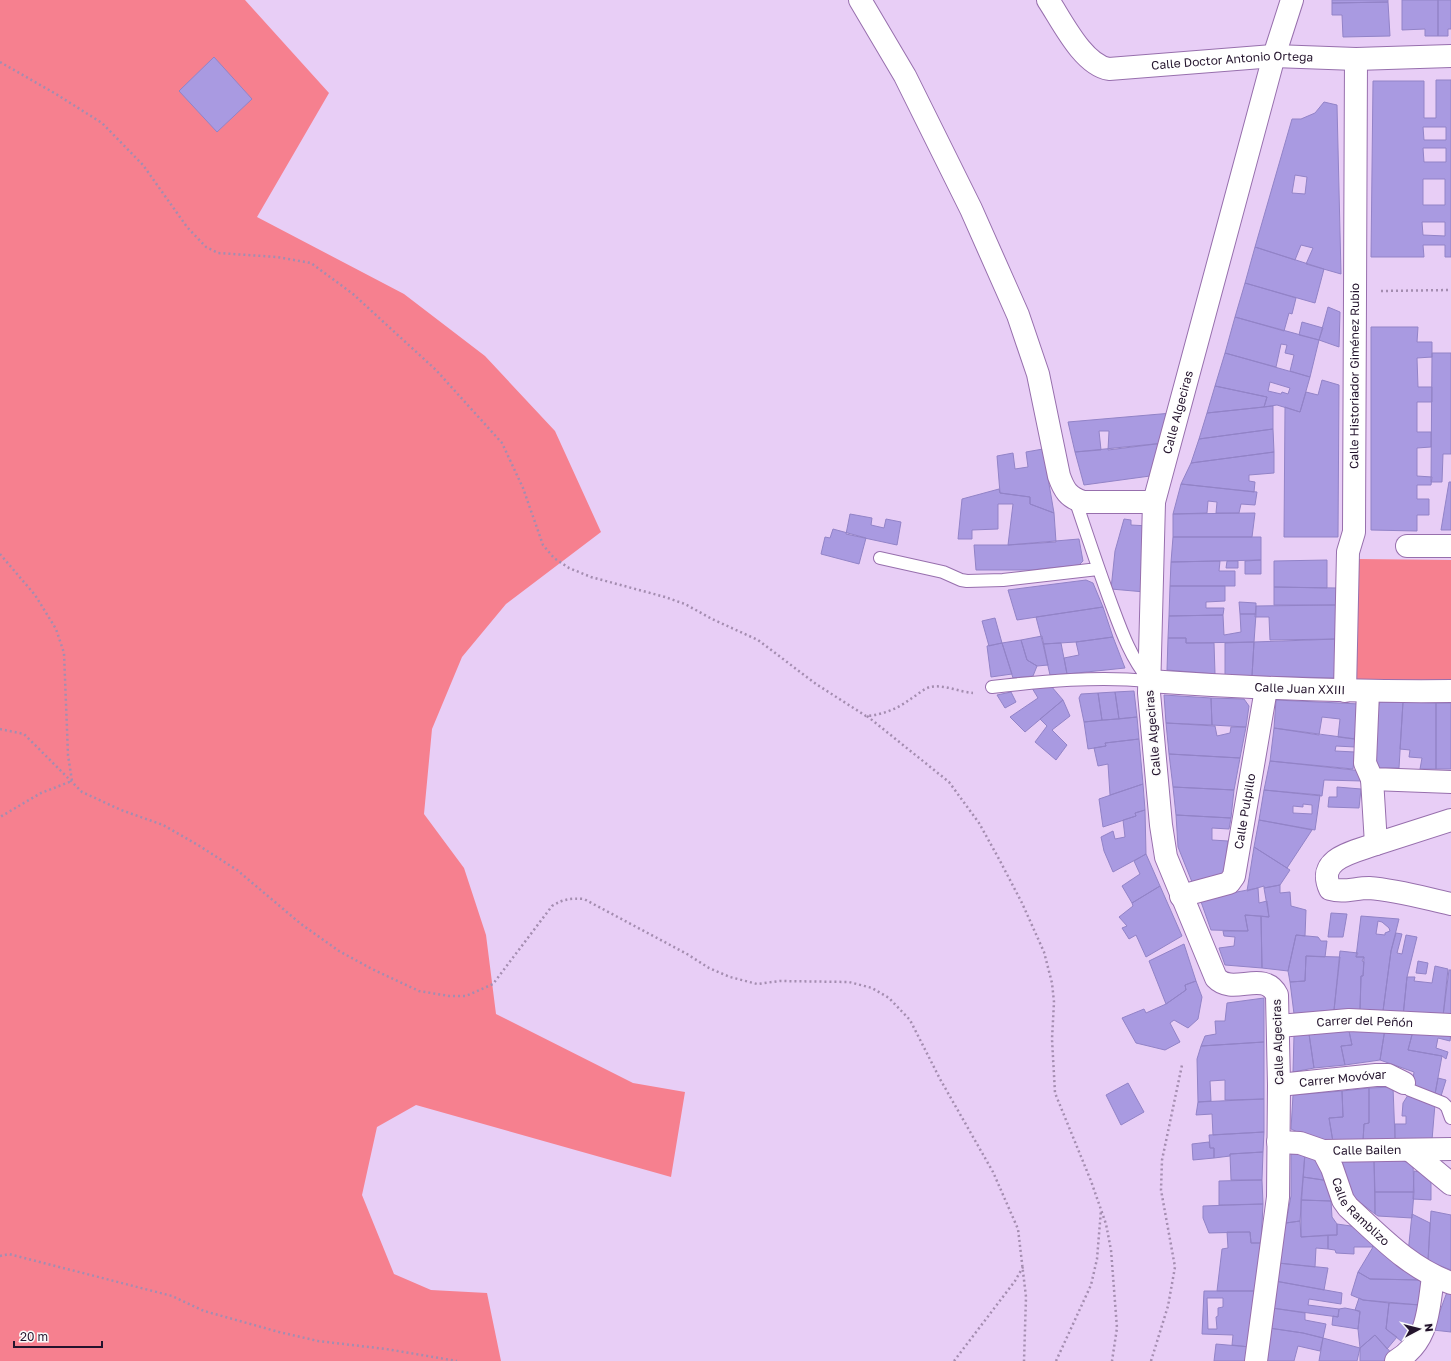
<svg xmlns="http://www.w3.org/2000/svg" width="1451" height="1361" font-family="'Golos Text',sans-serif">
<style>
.green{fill:#f6808f}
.building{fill:#a99ae1;stroke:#9283c7;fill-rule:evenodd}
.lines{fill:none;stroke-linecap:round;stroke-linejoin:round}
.lane-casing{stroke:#976fad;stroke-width:14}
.street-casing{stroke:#976fad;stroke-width:24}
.path{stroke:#a48db0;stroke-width:2.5;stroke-dasharray:2 3;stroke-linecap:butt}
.lane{stroke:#fff;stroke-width:12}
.street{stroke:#fff;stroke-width:22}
.labels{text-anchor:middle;stroke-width:3;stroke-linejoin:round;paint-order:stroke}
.street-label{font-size:12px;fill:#24142d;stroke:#fafafa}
</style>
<rect width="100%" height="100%" fill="#e8cef6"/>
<path class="green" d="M0,0h245l84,93 -72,124 147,77 81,62 70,75 46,101 -95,72 -44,53 -30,72 -8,85 40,54 22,67 10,79 137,69 52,9 -14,85 -255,-72 -39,22 -15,68 32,79 37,16 56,3 14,68h-501z
M1357,559l94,1v120h-95z"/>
<path class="building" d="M1332,0h56v2l-56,1z
M1402,0h36v36h-13v-7l-23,1z
M1438,0h13v29h-3v7h-10z
M1388,2l2,34 -47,1 -1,-22h-10v-12z
M214,57l38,42 -35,33 -38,-41z
M1436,80h15v177h-6v-12h-22l1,12h-53l2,-176h51v37h12zM1423,127h23v13h-22zM1423,148h23v14h-22zM1423,179h22v26h-22zM1422,222h23v14l-22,-1z
M1324,102l13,3 4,169 -35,-10 7,-16 -12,-3 -6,15 -40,-13 37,-128h9l14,-6zM1295,175l12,2 -2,17 -13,-1z
M1255,247l69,22 -9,34 -70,-20z
M1245,283l51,15 -4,16 -3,-1 -5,18 -49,-14z
M1328,307l12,5 -1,35 -20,-7z
M1235,317l84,23 -9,37 -20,-6 4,-16 -9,-2 2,-8 -6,-1 -5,23 -51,-14z
M1302,322l21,6 -4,12 -20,-5z
M1371,327h47l-1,15h15v15l-15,1 1,29h14v15h-15v30h14v15l-14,1v28l15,1 -1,8h-14v14h12v16h-12v16l-46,-1z
M1225,353l85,24 -10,35 -23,-7 -13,2 3,-10 -52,-11zM1270,382l20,6 -2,6 -6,-2 -1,2 -13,-3z
M1432,353h19v101h-8l-1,28h-11z
M1322,380l17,5 -1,152h-54l1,-130 15,5 6,-20 12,3z
M1215,386l52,11 -3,10 -57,6z
M1273,406v23l-74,10 8,-26z
M1172,413l-8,30 -56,7 1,-19h-10l2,19 -26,2 -7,-30z
M1273,429l1,23 -83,11 8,-24z
M1164,443l-14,33 -66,9 -9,-33z
M1043,449l11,64 -24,-9v-7l-30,-4 -3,-37 16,-3 2,16 13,-2 -2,-15z
M1274,452v21l-25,2v6l6,1 -1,10 -73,-8 10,-21z
M1449,482h2v48h-10z
M1181,484l76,8 -2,13 -14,-1 -2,9h-23l1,-11 -9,-1 -1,12 -34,1z
M999,489l1,4 30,4v7l24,9 2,29 -48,3 5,-41h-15v25l-26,1v9h-14l4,-40z
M1255,513l-3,24h-79v-23z
M850,514l22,4 -1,7 13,3 2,-9 15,3 -4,23 -51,-11z
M1124,519l7,1v5l18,1 -4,66 -34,-3 4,-38z
M833,529l33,9 -7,26 -38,-10 4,-17 5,1z
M1173,537h88v23l-90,2z
M1079,539l4,22 -4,4 -48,5h-55l-2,-25h34z
M1261,560v14h-16v-13z
M1327,560v28l-53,-1v-26z
M1220,561l-1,10h16v15h-65l1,-24z
M1227,561h11v7h-12z
M1086,580l7,3 10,24 -86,13 -9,-30z
M1170,586h55v15l-19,1v6h18l-1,7 -54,1z
M1274,587l64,1 -1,17h-63z
M1239,602l17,1v11h-16z
M1337,605v34l-67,1 -1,-23h-14l1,-11z
M1103,607l10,30 -37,5 -33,2 -7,-27z
M1240,614h16l-2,28 -68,1v-5h-18l1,-22 54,-1 1,20 17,-3z
M995,618l7,25 -13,3 -7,-25z
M1042,636l6,29 -11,1 -10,-6 -6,-20z
M1113,637l12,31 -58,6 -3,-16 15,-3 -3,-13z
M1168,638h18v5h28l1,31 -48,-4z
M1337,639l-1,39 -84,-2 2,-34z
M1021,640l6,20 10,6 -4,10 -20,2 -11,-35z
M1254,642l-2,34 -27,-1v-32z
M1002,643l10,31 -21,3 -4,-31z
M1061,643l6,31 -17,1 -7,-31z
M1051,686l12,14 -38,32 -15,-15 28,-19 -6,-10z
M1134,691l3,26 -18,2 -4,-27z
M1011,692l5,10 -11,6 -8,-13z
M1115,692l4,27 -17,1 -4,-27z
M1098,693l4,27 -18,2 -5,-24 2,-4z
M1164,695l47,3 1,27 -46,-2z
M1211,698l33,1 5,7 -3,21 -34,-2z
M1063,700l7,16 -18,14 15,15 -11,15 -21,-18 12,-16 -7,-7z
M1276,700l84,4 -6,35 -16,-2 2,-18 -18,-2 -3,18 -45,-7z
M1380,702h23l-4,66h-25l1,-53z
M1403,702l33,1v66h-16l2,-11 -13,-1 1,-7 -10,-1z
M1436,703h15v66h-15z
M1137,717l2,22 -34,4 1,3 -18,3 -4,-27z
M1166,723l49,3 2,10 13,-3 1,-6h15l-6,31 -71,-4z
M1274,728l82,11 -1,8 -19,-1 -1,5 20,1 -2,17 -83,-8z
M1139,739l4,45 -33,11 -2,-31 -10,2 -4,-18 12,-2 -1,-3z
M1169,754l71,4 -6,32 -61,-3z
M1270,761l93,10 -1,10 -38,-1 -2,16 -58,-6z
M1143,784l2,26 -10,3 1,3 -33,11 -4,-28z
M1173,787l61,3 -3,28 -55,-3z
M1337,787l24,2 -2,19 -31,-1 1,-10h8z
M1264,790l56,5 -5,35 -56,-10zM1303,804l9,1v9l-19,-1v-7l10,1z
M1145,810l1,44 -33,18 -9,-21 -3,-14 12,-6 2,8 10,-2 -2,-17 13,-4 -1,-3z
M1176,815l55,3 -2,11 -17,-1v12l16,1 -4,32 -32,9 -14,-35z
M1259,820l53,10 -25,38 -33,-21z
M1254,847l36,23 -10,15 -16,3v-2l-17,5z
M1146,854l14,32 -28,17 -10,-17 18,-12 -6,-13z
M1280,885v8l10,-1 1,14 15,4 -1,26 -9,-1 -8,36 -26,-3 -1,-52 8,1 -5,-29z
M1160,886l22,50 -36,21 -10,-22 -7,4 -7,-11 5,-2 -8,-9 14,-11 -1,-3z
M1258,888l1,15 8,-2 2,16 -24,-2 3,16 -37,-1 -11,-31z
M1331,913l16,1 -4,23h-15z
M1245,915l16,1 1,52 -37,-3 -6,-17 15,-2 1,-9 -11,-1 -1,-5h25z
M1361,916l38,3 -8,32 -8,60 -23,-1 1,-34h2l1,-14 -2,-1 2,-4h-8zM1378,921l4,1 7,6 1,3 -5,2v2l-9,-1z
M1396,933l6,1 -5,19 5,1 4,-19 11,2 -10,40 -4,39 -20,-5 8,-60z
M1296,935l22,2 3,4h6l-2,16 -19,-1 -1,25 -15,1 -2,-11z
M1184,944l12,37 -11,4 1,5 -20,14 -17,-43z
M1340,951l18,2 -2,4h8l-1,19h-2l-1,34h-26z
M1306,956l34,1 -6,53 -40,4 -4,-32 15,-1z
M1418,961l10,2 -2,11 -10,-1z
M1435,966l13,3 -5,47h-40l4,-39h8l-1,4 18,2z
M1449,970h2v46h-8z
M1196,981l6,16 -4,22 -10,9 -14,-8 -4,3 10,19 -15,8 -29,-7 -14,-25 22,-9 2,4 20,-9 20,-14 -1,-5z
M1264,998v44l-63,4 4,-10 11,-2 -1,-13h10l2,-18z
M1385,1029l28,2 -5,19 34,6 -7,38 -23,-8 2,-14 -34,-12z
M1385,1029l-5,31 -35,5 -4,-19 11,-1 -3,-14z
M1349,1031l3,14 -11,1 4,19 -31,3 -5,-34z
M1413,1031l38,2 -1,8 -12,-3 -2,10 12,4 -2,7 -4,-3 -34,-6z
M1309,1034l5,34 -21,4 1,-37z
M1264,1042v57l-39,1v-20l-15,1 1,20 -13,1 -1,-43 4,-13z
M1438,1078l8,2 -5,16 -6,-2z
M1128,1083l16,29 -23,13 -15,-30z
M1393,1087l2,52 -32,2 1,-17 5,-1v-35z
M1369,1088v35l-5,1 -1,17 -30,1 -4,-24 14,-1 -1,-26z
M1342,1091l1,26 -14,1 4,24h-14l-28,-13 2,-34z
M1408,1095l27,9 -3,36 -37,-1v-15h11v-8h-4l1,-13z
M1264,1099v33l-51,3 -1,-21 -16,1 2,-13z
M1264,1132l-1,20 -33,2v2l-16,2v-10h-4l-1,-13z
M1209,1142l1,6h4v10l-21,2 -1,-16z
M1263,1152l-1,28h-31l-1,-26z
M1305,1153l-5,68 -14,2 5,-27v-42z
M1305,1153l11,4 14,24 -27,-4z
M1342,1160h32l1,54 -27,-21z
M1374,1160h26l13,4 1,28h-39z
M1414,1171l12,2 5,6v21l-18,-1z
M1303,1177l27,4 1,20 -30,-1z
M1262,1180l1,24 -44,1v-24z
M1375,1192h39l-2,26 -34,-2 -3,-2z
M1301,1200l30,1 1,16 5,7v11l-36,2z
M1263,1204l-2,39h-10l-1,-11 -41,1 -6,-15v-12z
M1431,1211l20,4v55l-23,-9z
M1412,1214l18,9 -2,38 -20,-8z
M1300,1221l1,16 27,-2v14l-12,-1 -1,19 -37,-4 8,-40z
M1337,1224l21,3 14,11 1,9h-19v7l-18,-1 -1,-3 -7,-1v-14h9z
M1227,1232h23l1,11h10l-5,48h-39l5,-42 6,-1z
M1372,1238l50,42 -52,-1 -12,-7 15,-25z
M1278,1263l50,5 -4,22 -49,-9z
M1358,1272l12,7 52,1 -2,25 -57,-5 -12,-5z
M1275,1281l67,12 -1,11 -32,-5 -1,6 31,4 -1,8 -66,-9z
M1204,1291h52l-6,56 -18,-2 1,-10 -31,-1zM1207,1298h16v9l-5,1v8l-2,1 1,12h-9z
M1447,1292l4,1v39l-18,-2z
M1359,1298l4,2 26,3 -3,26 11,8 -10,12 -12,-14 -15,13 -2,-19 2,-17 -5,-2z
M1389,1303l31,2 -14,40 -20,-16z
M1272,1308l33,5v7l21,4 -3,14 -20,-5 -34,-5z
M1345,1308l15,3 -2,18 -26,-4 1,-9 5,1 1,-8z
M1269,1328l34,5 20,5 -3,13 -22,-5 -4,15h-29z
M1375,1335l20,22 -7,4h-28v-13z
M1323,1338l37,10 -3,13h-38z
M1216,1344l34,3 -3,14h-33z"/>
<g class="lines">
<g class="lane-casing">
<path id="lane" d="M1075,499c12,36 24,72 37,107 10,27 19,52 37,74
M880,558l63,14 18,8 6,1 36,-1 95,-11
M992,687c52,-6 105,-11 157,-6
M1404,1083l6,7 33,13 4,4 4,11"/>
</g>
<g class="street-casing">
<g id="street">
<path d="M860,0l45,76 66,133 47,106 20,59 21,102c5,14 9,21 24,26h71"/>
<path id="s1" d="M1048,0c14,21 35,65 61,69l165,-13 82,3 95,-3"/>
<path d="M1407,546h44"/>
<path id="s2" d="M1149,681c101,7 201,11 302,10"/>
<path id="s3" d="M1345,691l3,-139 6,-20 2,-473"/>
<path d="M1368,692l-3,71 7,16 79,3"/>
<path d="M1372,779l4,65 75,-24"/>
<path d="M1376,844c-22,8 -60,14 -46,45 14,4 25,-1 39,-1 28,2 55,10 82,16"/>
<path id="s4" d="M1181,896l48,-13 5,-7 32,-187"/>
<path id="s5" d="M1279,1026l70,-6 102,5"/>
<path id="s6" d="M1279,1085l97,-10h12l16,8"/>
<path id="s7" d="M1278,1142l22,1 23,8 9,17 11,32 5,7c32,29 61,61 103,76"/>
<path d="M1410,1150l41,34"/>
<path id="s8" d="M1323,1151l128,-2"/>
<path id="s9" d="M1256,1361l22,-164 1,-112 -2,-90c-13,-26 -44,1 -61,-17l-50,-121 -5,-32 -12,-132 5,-191 120,-446 18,-56"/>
<path d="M1396,1361c33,-20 32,-50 37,-84"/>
</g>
</g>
<path class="path" d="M0,62l56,32 46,29 41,42 44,62 19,20 12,6 59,4 34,6 42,31 83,76 66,73 21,45 20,57 11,13 15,10 22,9 74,20 20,7 27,15 46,21 58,44 50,32c16,-1 31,-7 43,-16 7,-4 14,-11 21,-13 13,-3 30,5 43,6
M1381,291l70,-1
M0,554l35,41 21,34 8,24 4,102 4,26 -31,12 -41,24
M867,716l82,66 30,41 20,36 23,44 22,49 8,31 2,19 -2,37 3,54 36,88 15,43 5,26 6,78 -5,33
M0,729l24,5 58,58 39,18 42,15 35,20 39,25 64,54 38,27 33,18 47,22 30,5h17l27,-12 59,-78c11,-7 19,-8 32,-7l103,55 22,14 21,9 27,7 23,-3 69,1 23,6 17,10 21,22 30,59 53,93 25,57 8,68 -2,64
M0,1256l9,-2 163,42 32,15 75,21 39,9 68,8 71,12
M954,1361l61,-80 8,-14
M1056,1361l35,-76 6,-26 4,-49
M1151,1361l17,-55 7,-39 -14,-77 1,-30 20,-95"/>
<use href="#lane" class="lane"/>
<use href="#street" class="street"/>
</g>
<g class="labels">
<g class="street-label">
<text dy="4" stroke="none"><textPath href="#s1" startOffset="218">Calle Doctor Antonio Ortega</textPath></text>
<text dy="4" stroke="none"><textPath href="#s3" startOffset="316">Calle Historiador Giménez Rubio</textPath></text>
<text dy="4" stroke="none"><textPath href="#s9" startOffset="1015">Calle Algeciras</textPath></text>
<text dy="4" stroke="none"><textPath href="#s2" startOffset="151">Calle Juan XXIII</textPath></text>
<text transform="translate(1153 733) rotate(-95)" y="4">Calle Algeciras</text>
<text dy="4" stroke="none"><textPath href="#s4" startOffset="124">Calle Pulpillo</textPath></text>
<text dy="4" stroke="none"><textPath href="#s5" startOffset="86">Carrer del Peñón</textPath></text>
<text transform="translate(1278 1042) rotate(-92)" y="4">Calle Algeciras</text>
<text dy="4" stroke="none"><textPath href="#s6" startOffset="64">Carrer Movóvar</textPath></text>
<text dy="4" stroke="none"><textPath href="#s8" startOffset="44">Calle Bailen</textPath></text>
<text dy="4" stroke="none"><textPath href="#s7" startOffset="119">Calle Ramblizo</textPath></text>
</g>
</g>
<g transform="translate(1419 1329) rotate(83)" stroke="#fafafa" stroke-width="3" paint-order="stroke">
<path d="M0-3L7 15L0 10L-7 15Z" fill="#24142d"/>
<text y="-6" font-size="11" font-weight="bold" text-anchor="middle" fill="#24142d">N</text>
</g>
<path d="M14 1341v6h88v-6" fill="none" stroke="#24142d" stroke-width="2"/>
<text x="20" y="1341" font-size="12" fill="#24142d" stroke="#fafafa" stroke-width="3" paint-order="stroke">20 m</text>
</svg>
